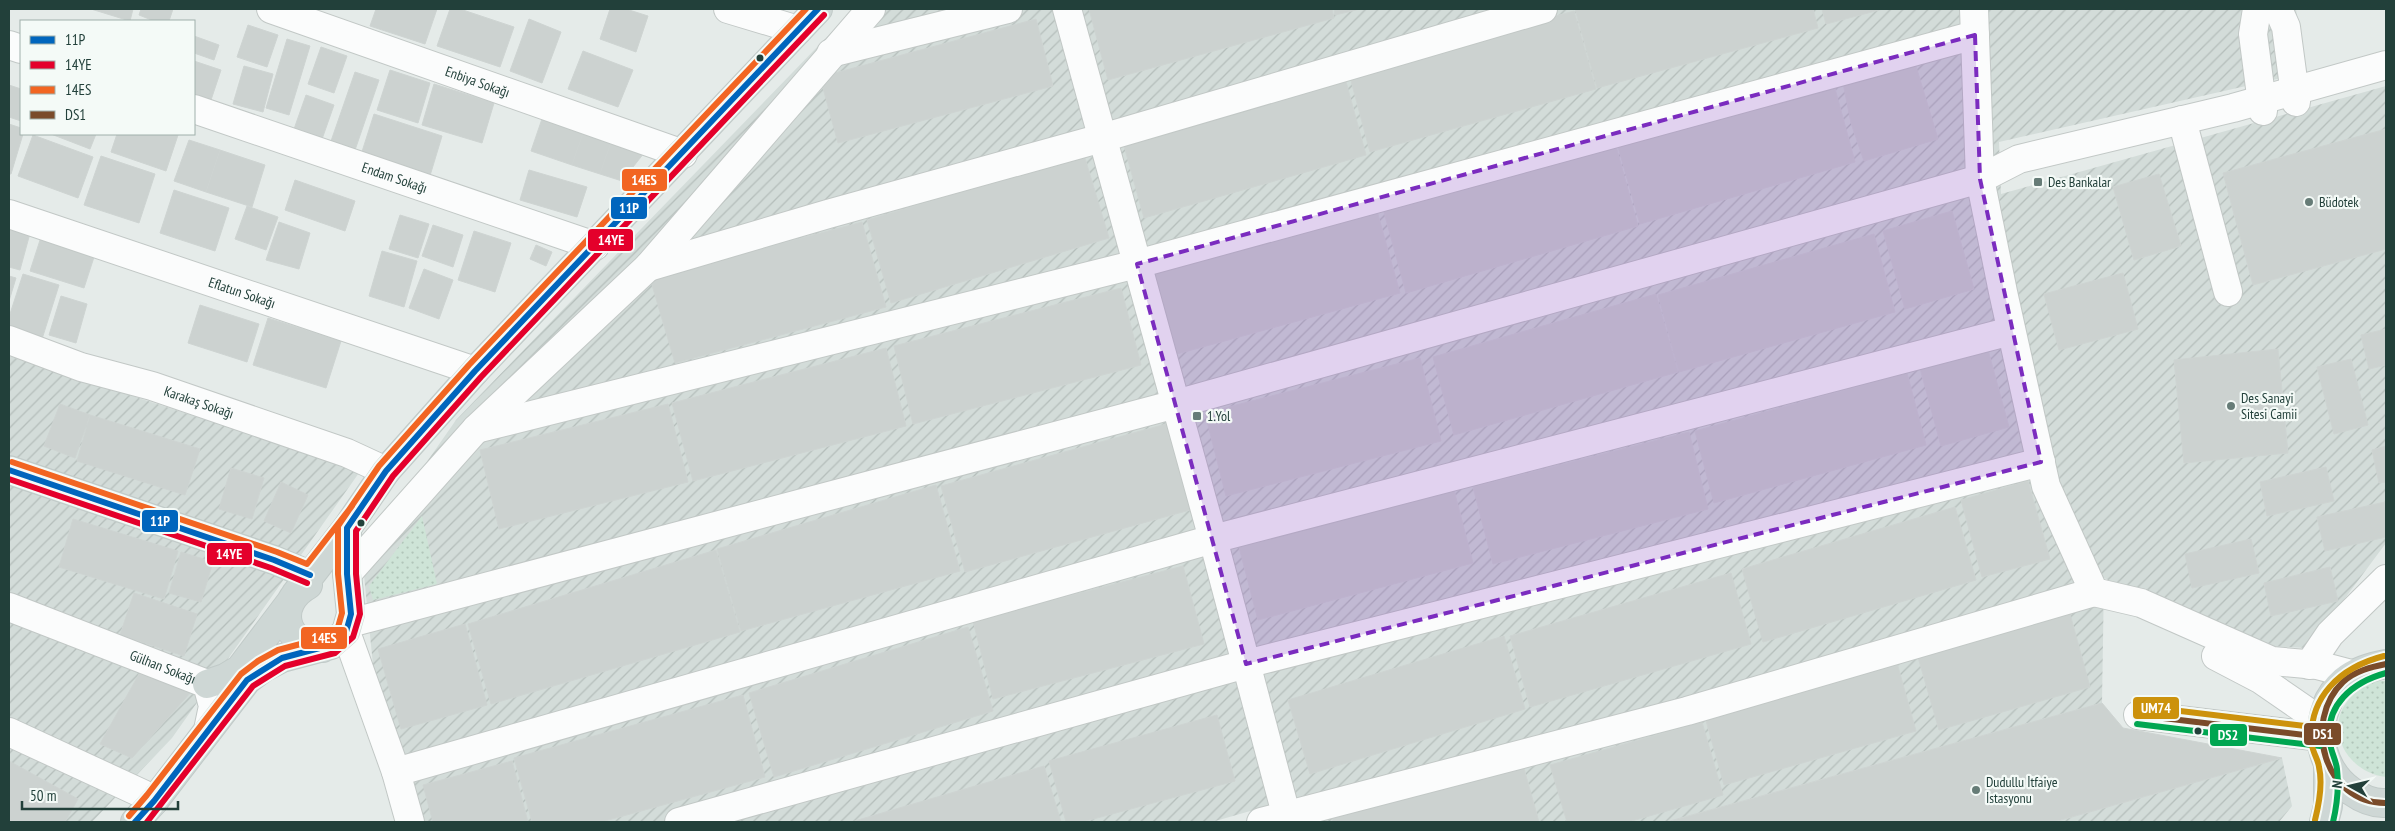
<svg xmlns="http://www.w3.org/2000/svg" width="2395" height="831" font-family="'PT Sans Narrow',sans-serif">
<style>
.industrial{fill:url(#industrial-furrows)}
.grass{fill:url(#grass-dots)}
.building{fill:#ccd2d0;stroke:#ced4d2}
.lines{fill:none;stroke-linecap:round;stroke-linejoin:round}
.minor-casing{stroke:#c2c8c6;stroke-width:30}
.major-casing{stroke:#c1cac8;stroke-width:30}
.minor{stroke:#fbfcfc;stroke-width:28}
.major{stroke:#ced7d5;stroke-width:28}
.bus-1-casing{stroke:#f4faf7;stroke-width:10}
.bus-2-casing{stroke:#f4faf7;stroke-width:10}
.bus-3-casing{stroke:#f4faf7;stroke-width:10}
.bus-4-casing{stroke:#f4faf7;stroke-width:10}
.bus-5-casing{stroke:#f4faf7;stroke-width:10}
.bus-6-casing{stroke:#f4faf7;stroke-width:10}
.bus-1{stroke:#0065bd;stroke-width:6}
.bus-2{stroke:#e4002b;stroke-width:6}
.bus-3{stroke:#f26522;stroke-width:6}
.bus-4{stroke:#7a4b2a;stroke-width:6}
.bus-5{stroke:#00a651;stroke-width:6}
.bus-6{stroke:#cc920c;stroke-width:6}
.marked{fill:#7b2cbf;fill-opacity:0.2;stroke:#7b2cbf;stroke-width:4;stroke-dasharray:10 6;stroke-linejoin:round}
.bus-dot{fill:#22403a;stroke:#f4faf7;stroke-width:2}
.poi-dot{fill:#667c77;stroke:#f4faf7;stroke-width:2}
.labels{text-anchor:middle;stroke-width:4.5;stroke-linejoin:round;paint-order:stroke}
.street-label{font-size:14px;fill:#22403a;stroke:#f4faf7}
.poi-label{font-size:14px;fill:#22403a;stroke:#f4faf7;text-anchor:start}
.line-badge{stroke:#f4faf7;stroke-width:2}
.badge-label{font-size:14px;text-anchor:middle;font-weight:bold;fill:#fff}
</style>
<defs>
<pattern id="industrial-furrows" width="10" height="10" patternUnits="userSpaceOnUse" patternTransform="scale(1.25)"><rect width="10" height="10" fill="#d3dcd9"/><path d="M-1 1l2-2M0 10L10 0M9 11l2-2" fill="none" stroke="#b5bebb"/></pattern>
<pattern id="grass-dots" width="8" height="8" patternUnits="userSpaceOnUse" patternTransform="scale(1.25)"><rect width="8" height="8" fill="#cee4d7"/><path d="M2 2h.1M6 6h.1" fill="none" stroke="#b1c5b9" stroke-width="1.8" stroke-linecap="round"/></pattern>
</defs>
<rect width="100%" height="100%" fill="#e5ebe9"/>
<path class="industrial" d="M854,9h1442l8,64 -305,69 2,52 385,-108v457l-78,105 -65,-3 -139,-67 -2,125 -436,119h-357l-6,-26 -91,26h-809l-29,-147 -12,-120 94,-135z
M9,356l352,114 -189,268 -80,84h-83z
M2282,758l10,48 -13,16h-225z"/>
<path class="grass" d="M422,516l15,68 -64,16 -4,-14z
M2375,681h11v96c-38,-4 -64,-48 -36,-79 7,-8 15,-12 25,-17z"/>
<path class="building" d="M91,9h42l-3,12z
M141,9h32l-4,12h-15l-15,-6z
M376,9h61l-12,35 -55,-18z
M450,9h10l54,18 -14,40 -63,-21z
M610,9h16l22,7 -12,36 -36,-13z
M1089,9h243l2,9 -226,62z
M1334,9h26l-25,6z
M1575,9h238l5,19 -221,60z
M1822,9h61l-57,15z
M1574,11l22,78 -226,63 -21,-79z
M529,19l32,13 -19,51 -32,-12z
M1036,19l17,67 -215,57 -18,-66z
M248,25l30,10 -11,32 -30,-10z
M194,36l25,9 -5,15 -20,-7z
M287,39l23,7 -21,69 -23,-7z
M321,47l26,9 -13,37 -26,-9z
M583,51l50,19 -15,37 -50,-18z
M194,61l27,9 -12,36 -15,-5z
M1915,63l23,76 -74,22 -13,-38 -8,-40z
M244,66l29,8 -10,38 -30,-8z
M390,70l40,13 -12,40 -41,-13z
M355,72l24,8 -25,73 -24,-9z
M1345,78l21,77 -222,63 -21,-76z
M434,84l60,19 -12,40 -60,-18z
M9,85l12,4v32l-12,-4z
M1834,85l21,77 -215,62 -22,-77z
M306,95l28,10 -13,37 -28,-10z
M544,113l41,14 -13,38 -41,-14z
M374,114l68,22 -13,43 -69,-21z
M9,124l12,4v6h2l-12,40h-2z
M585,127l28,9 -13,38 -28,-9z
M2386,129v120l-133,36 -30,-112z
M51,134h45l-6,15z
M117,134l61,1 -12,36 -55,-19z
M33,135l60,22 -15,41 -60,-22z
M613,136l35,12 -26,33 -22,-7z
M189,140l31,10 -14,42 -32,-11z
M1616,146l22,80 -232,67 -22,-81z
M220,150l45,15 -13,42 -46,-15z
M1084,155l25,83 -218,65 -24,-83z
M101,156l54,18 -16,49 -55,-18z
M529,170l58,17 -10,30 -57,-17z
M2159,174l22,72 -47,14 -21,-73z
M295,180l60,21 -10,30 -60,-21z
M174,190l55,18 -14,43 -55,-18z
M247,206l31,11 -12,33 -31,-11z
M1377,211l23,82 -223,61 -23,-81z
M1952,211l22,78 -69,20 -22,-78z
M400,215l29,9 -11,34 -29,-9z
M9,219l23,7 -12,44 -11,-3z
M279,222l31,11 -11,36 -33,-9z
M862,222l24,85 -211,56 -25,-85z
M433,225l30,10 -10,32 -31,-11z
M474,231l37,12 -16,49 -37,-12z
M42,234l54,17 -12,37 -54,-17z
M1874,234l21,78 -216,60 -21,-77z
M536,245l16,7 -6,14 -16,-7z
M382,251l35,10 -13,46 -35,-11z
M424,269l29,11 -14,39 -30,-11z
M2123,273l15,56 -79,21 -15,-56z
M23,274l36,11 -17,54 -33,-11v-11z
M9,276l7,2 -7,23z
M1121,288l20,77 -228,59 -19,-78z
M1656,294l22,78 -224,63 -21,-78z
M61,296l26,8 -11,39 -27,-8z
M200,305l59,19 -12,38 -59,-19z
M268,318l73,23 -15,47 -73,-23z
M2386,329v36l-17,4 -8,-34z
M886,348l20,78 -213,55 -21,-78z
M2278,349l10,104 -104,10 -10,-103z
M1988,350l21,77 -68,19 -21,-78z
M1420,358l21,83 -215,55 -21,-83z
M2351,359l17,66 -34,9 -17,-67z
M1907,373l19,72 -212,58 -19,-72z
M60,404l30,11 -15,43 -31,-12z
M668,404l20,78 -189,47 -19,-79z
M90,415l110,34 -15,46 -108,-34z
M1166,424l24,86 -225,62 -24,-86z
M1689,432l19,77 -215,55 -20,-77z
M2386,446v36l-7,1 -7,-33z
M2326,467l8,34 -67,15 -7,-34z
M231,468l33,10 -12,41 -33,-10z
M2028,481l22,78 -68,18 -21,-77z
M281,482l27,13 -17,38 -27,-12z
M936,485l24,86 -219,60 -24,-82z
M1454,490l19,73 -215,57 -19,-73z
M2385,502l1,35 -61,14 -8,-34z
M1955,507l21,73 -213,62 -21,-73z
M73,519l105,32 -14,48 -105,-32z
M2251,539l8,34 -67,15 -7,-34z
M716,550l24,82 -249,72 -23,-80z
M181,552l32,10 -12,40 -32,-9z
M1183,566l21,78 -211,55 -20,-78z
M2330,567l8,34 -67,15 -7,-33z
M1731,573l20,71 -221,63 -20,-71z
M134,593l63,21 -13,42 -64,-21z
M2070,614l20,73 -151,43 -21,-73z
M465,624l22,81 -86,24 -23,-80z
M968,627l25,84 -219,66 -25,-84z
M1504,636l21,73 -215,65 -22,-74z
M1897,663l19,68 -192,54 -19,-68z
M139,674l52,18 -59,66 -32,-14z
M743,695l22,82 -164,45h-69l-18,-64z
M2102,703l21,25 159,30 -228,64h-388z
M1217,715l18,66 -153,41h-16l-17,-61z
M1702,722l21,73 -95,27h-61l-17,-57z
M9,761l69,38 -13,23h-56z
M512,761l16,61h-95l-10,-37z
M1523,765l16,57h-206l-1,-4z
M1044,766l17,56h-210z"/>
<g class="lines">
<g class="minor-casing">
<g id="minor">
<path id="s1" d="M271,9l412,145"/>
<path d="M728,9l70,21"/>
<path d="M1067,9l146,530 73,275"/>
<path d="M1974,9l6,170 23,113 43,194 48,106 47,11 131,58 45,4 38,10"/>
<path d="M2257,9l-4,25 10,77"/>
<path d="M2278,9l8,18 10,75"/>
<path d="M9,45l12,4"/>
<path d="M831,53l177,-44"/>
<path id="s2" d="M194,109l401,137"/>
<path d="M2182,120l46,172"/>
<path id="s3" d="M9,214l466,157"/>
<path d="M648,267l180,-53 274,-76 441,-129"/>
<path id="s4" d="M9,340l72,27 71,19 195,67 39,18"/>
<path d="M476,429l661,-165 838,-229"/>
<path d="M347,574l129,-145 172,-162 223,-258"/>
<path id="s5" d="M9,607l198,77 6,22 -5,24"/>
<path d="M350,623l826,-219 804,-225 39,-20 214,-51 153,-43"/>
<path d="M346,632l50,140 14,50"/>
<path d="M2216,656l44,23 61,42"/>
<path d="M2309,665l21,-31 56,-55"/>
<path d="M2138,715l183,22"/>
<path d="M9,732l134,62 11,7"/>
<path d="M396,772l817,-233 798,-208"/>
<path d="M679,822l567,-158 795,-202"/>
<path d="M1261,822l426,-111 407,-119"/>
</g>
</g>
<g class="major-casing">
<path id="major" d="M9,470l265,90 36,15
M308,585c-34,19 -25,60 15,63
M295,595l52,-67 39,-57 89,-100 343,-362
M2386,664c-15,3 -30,7 -42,17 -34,30 -29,85 7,110 10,7 23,13 35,12
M207,684l18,-6 15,-9 50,-66
M135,822l19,-21 93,-121 16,-12 19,-10 49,-13 15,-13 5,-18 -4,-40v-46
M2324,822l4,-16v-40"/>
</g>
<use href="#minor" class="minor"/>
<use href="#major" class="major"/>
<g class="bus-1-casing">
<path id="bus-1" d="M9,470l265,90 36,15
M135,822l19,-21 93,-121 35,-22 49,-13 15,-13 5,-18 -4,-40v-46l39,-57 89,-100 343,-362"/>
</g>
<g class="bus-2-casing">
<path id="bus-2" d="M9,479l262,89 36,15
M147,822l106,-136 32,-20 50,-13 18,-16 7,-23 -4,-40v-43l37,-55 88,-99 343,-362"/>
</g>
<g class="bus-3-casing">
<path id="bus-3" d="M12,462l265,90 30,12 45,-58
M129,816l18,-21 94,-121 17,-13 20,-11 49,-13 11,-10 4,-14 -4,-39v-48l41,-60 90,-101 337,-356"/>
</g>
<g class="bus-4-casing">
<path id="bus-4" d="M2386,664c-15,3 -31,7 -43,18 -41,39 -19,122 43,121
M2138,715l183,22"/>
</g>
<g class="bus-5-casing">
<path id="bus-5" d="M2137,724l183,22
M2333,822c4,-17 6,-35 4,-53 -1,-9 -6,-17 -7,-26 -6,-38 23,-61 56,-70"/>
</g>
<g class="bus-6-casing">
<path id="bus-6" d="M2139,706l183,22
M2315,820c4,-16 8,-36 4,-53 -1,-8 -6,-14 -7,-22 -5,-48 29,-78 72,-89"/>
</g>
<use href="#bus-1" class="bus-1"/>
<use href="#bus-2" class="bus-2"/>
<use href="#bus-3" class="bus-3"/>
<use href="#bus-4" class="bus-4"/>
<use href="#bus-5" class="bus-5"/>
<use href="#bus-6" class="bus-6"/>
</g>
<path class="marked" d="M1975,35l5,144 61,283 -795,202 -109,-400z"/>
<g class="bus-dot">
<circle cx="760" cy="58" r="4.5"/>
<circle cx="361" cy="523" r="4.5"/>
<circle cx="2198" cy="731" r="4.5"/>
</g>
<g class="poi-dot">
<rect x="2033" y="177" width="10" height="10" rx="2.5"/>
<circle cx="2309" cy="202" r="5"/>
<circle cx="2231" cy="406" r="5"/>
<rect x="1192" y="411" width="10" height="10" rx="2.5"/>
<circle cx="1976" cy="790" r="5"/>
</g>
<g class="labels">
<g class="street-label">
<text dy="5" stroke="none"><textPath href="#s1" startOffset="219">Enbiya Sokağı</textPath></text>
<text dy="5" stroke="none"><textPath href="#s2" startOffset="212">Endam Sokağı</textPath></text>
<text dy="5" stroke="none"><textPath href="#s3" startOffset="246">Eflatun Sokağı</textPath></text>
<text dy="5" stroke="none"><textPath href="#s4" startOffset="200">Karakaş Sokağı</textPath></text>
<text dy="5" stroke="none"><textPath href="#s5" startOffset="165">Gülhan Sokağı</textPath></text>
</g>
<g class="poi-label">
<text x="2048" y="187">Des Bankalar</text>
<text x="2319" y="207">Büdotek</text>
<text x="2241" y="403">Des Sanayi<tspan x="2241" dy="16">Sitesi Camii</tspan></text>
<text x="1207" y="421">1.Yol</text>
<text x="1986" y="787">Dudullu İtfaiye<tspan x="1986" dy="16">İstasyonu</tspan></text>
</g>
</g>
<g class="line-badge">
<rect x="621" y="168" width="47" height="24" rx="5" fill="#f26522"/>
<rect x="610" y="196" width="38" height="24" rx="5" fill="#0065bd"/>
<rect x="587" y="228" width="47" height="24" rx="5" fill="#e4002b"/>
<rect x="141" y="509" width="38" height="24" rx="5" fill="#0065bd"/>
<rect x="206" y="542" width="47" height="24" rx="5" fill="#e4002b"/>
<rect x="300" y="626" width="48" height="24" rx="5" fill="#f26522"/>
<rect x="2132" y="696" width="48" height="24" rx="5" fill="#cc920c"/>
<rect x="2303" y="722" width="39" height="24" rx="5" fill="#7a4b2a"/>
<rect x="2209" y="723" width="39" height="24" rx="5" fill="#00a651"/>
</g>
<g class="badge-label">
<text x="644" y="185">14ES</text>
<text x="629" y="213">11P</text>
<text x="611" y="245">14YE</text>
<text x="160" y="526">11P</text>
<text x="229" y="559">14YE</text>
<text x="324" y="643">14ES</text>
<text x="2156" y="713">UM74</text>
<text x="2323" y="739">DS1</text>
<text x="2228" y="740">DS2</text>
</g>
<rect width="2395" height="831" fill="none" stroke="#22403a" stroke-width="20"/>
<rect x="20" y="20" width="175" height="115" fill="#f4faf7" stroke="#a0b0ab"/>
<rect x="30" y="36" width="25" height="8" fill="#0065bd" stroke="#a0b0ab"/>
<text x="65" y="45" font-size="15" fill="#22403a">11P</text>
<rect x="30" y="61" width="25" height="8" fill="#e4002b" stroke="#a0b0ab"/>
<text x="65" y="70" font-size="15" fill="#22403a">14YE</text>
<rect x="30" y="86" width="25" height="8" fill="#f26522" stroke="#a0b0ab"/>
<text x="65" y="95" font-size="15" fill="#22403a">14ES</text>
<rect x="30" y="111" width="25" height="8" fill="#7a4b2a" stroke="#a0b0ab"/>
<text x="65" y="120" font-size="15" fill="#22403a">DS1</text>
<g transform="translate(2350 786) rotate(278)" stroke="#f4faf7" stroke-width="4" paint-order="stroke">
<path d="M0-4L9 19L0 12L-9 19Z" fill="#22403a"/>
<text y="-8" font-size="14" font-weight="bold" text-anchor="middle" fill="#22403a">N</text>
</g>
<path d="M22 801v8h156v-8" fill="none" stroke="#22403a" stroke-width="2.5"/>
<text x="30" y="801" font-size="15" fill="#22403a" stroke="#f4faf7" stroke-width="4" paint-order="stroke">50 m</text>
</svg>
